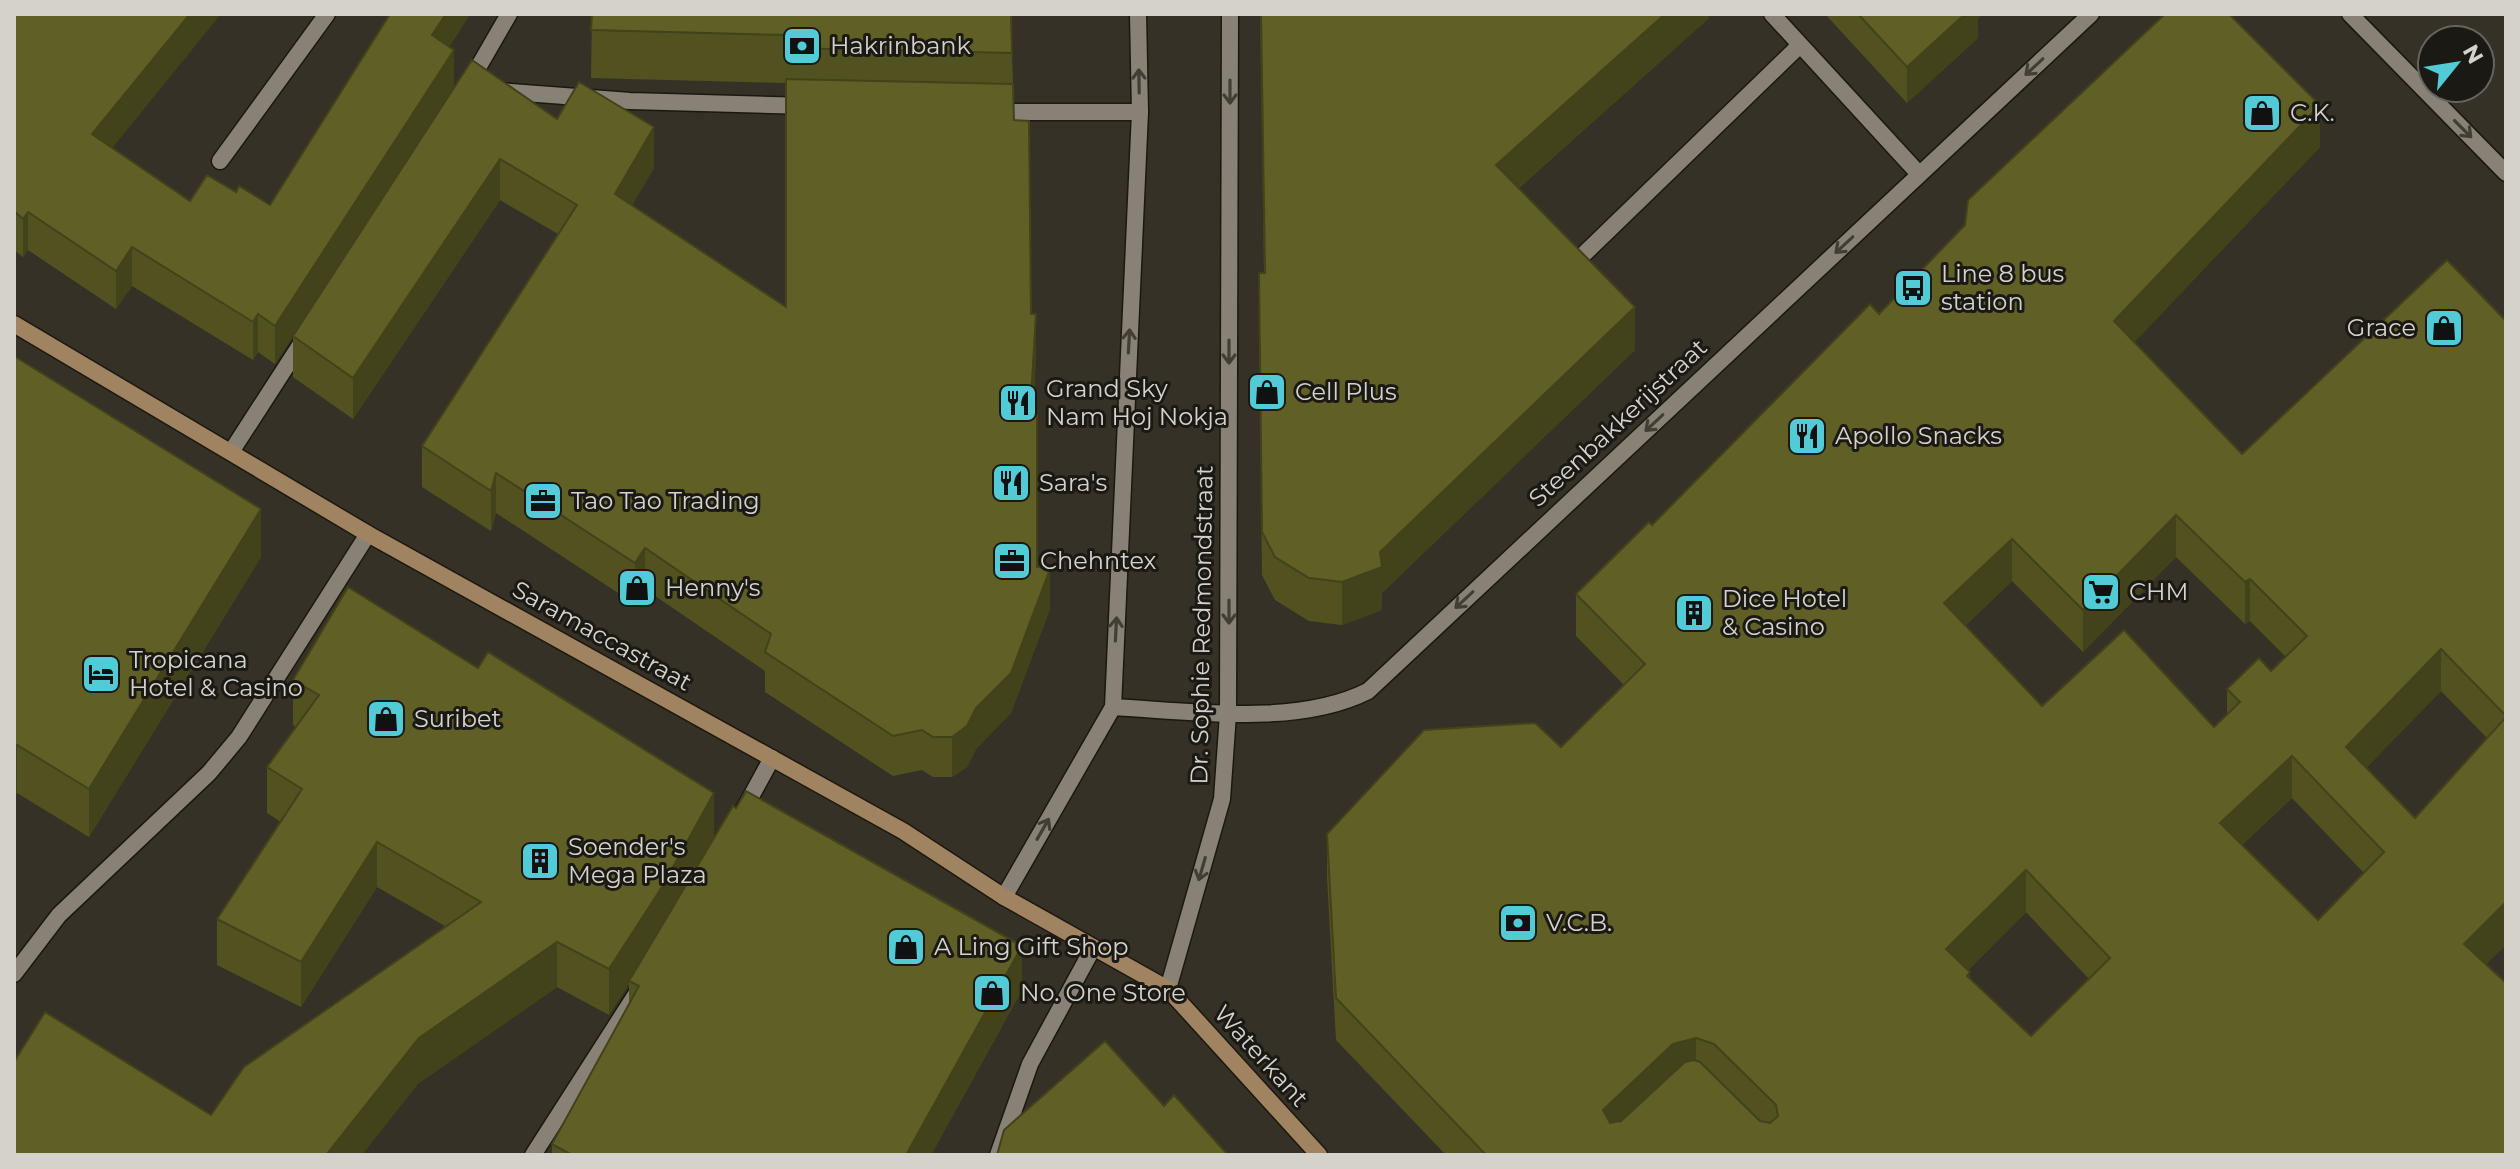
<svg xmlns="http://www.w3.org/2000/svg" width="2520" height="1169" font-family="Montserrat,sans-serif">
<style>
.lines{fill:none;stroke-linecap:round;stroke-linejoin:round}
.service-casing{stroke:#1d180f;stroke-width:19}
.minor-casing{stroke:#1d180f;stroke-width:19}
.tertiary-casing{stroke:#1d180f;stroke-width:19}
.secondary-casing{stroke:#1d180f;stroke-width:19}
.service{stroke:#888276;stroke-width:16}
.minor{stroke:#888276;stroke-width:16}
.tertiary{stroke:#888276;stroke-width:16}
.secondary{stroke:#a08361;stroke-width:16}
.wall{fill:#525221;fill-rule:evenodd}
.shaded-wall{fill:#42421b}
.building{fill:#5f5f26;stroke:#42421b;stroke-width:2;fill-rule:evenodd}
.oneway{stroke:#413e36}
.labels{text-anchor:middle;stroke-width:6;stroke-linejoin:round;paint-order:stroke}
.poi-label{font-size:24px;fill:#d5d2cb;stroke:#1b1914;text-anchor:start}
.street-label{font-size:24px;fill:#d5d2cb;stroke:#1b1914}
</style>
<rect width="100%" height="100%" fill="#363126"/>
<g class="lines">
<g class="service-casing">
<path id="service" d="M1772,14l147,160
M468,85l41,-71
M499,91l131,10 178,5
M995,112h145
M220,161l107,-147
M1582,256l218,-211
M231,452l73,-113
M742,813l30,-55
M14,974l45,-59 150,-142 30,-36 129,-203
M533,1155l107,-167
M998,1155l32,-91 63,-116"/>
</g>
<g class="minor-casing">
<path id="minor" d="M1113,707c77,4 184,20 255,-16l723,-677"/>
</g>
<g class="tertiary-casing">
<path id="tertiary" d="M2350,14l156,159
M1004,897l109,-190 27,-595 -2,-98
M1168,989l54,-190 6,-85 2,-700"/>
</g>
<g class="secondary-casing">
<path id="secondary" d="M14,324l354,210 535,297 101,66 164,92 151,166"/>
</g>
<use href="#service" class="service"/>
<use href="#minor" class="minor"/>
<use href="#tertiary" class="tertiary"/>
<use href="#secondary" class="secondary"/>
</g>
<path class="wall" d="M14,14l98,134 78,53 46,-9 34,13 120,-191h80l-21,33 5,41 -179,276 -17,-12 -5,8 -121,-74 -16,23 -88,-59 -5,7 -9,-7z
M592,14l420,39 2,67 22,235 -3,60 4,152 13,42 -39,104 -35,36 -9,18 -15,10h-19l-11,-7 -29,6 -128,-84v-21l-120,-82 -10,15 -139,-91 -5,18 -69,-44v-41l136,-212 -58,-34 -147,219 -60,-42v-41l179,-276 85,59 97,49 -22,37 154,102v-224l-195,-5z
M1260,14h449v4l-190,170 116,162 -253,243v17l-40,15 -33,-4 -34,-21 -13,-25 -3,-259 5,-43z
M1825,14h157l-4,4v20l-71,65z
M2320,147l-186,195 108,112 264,-133v624l-20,19 20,191h-1060l-110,-115 -9,-163v-43l234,-87 63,-62 -48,-49v-42l76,-69 227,-211zM2176,557l69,67 5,-3 36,36 -15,14 -44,18v25l-13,13 -172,-21 -77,-80 47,-45 71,71zM2441,691l46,47 -72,80 -49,-50zM2292,798l72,75 -46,47 -76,-75zM2026,912l63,67 -58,57 -61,-58 -2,-8z
M14,356l247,201 -172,280 -72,-44 -3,4z
M293,680l421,157 308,153 -91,165h-379v-11l77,-138v-22l-20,31 -52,-28 -138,96 -208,32 234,-189 -68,-39 -76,120 -84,-42v-46l64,-97 -14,-9v-46l29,-40 -3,-2z"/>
<path class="shaded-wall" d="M190,14h31l-129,159v-39z
M446,14h24l-38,60v-39z
M1665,14h44v4l-213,190v-43z
M1965,14h17l-4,4v20l-71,65v-36z
M454,50v38l-179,276v-38z
M2320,105v42l-206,217v-43z
M654,127v41l-39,66v-40z
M500,159v41l-147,219v-41z
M28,212v38l-5,7v-38z
M132,247v39l-16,23v-38z
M1635,307v43l-253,243v17l-40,15v-43l38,-30z
M258,314v38l-5,8v-38z
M1036,314v41l-6,101v-41z
M496,473v40l-5,18v-40z
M261,509v48l-172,280v-48z
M2176,515v42l-93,95v-42z
M2012,539v42l-68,65v-43z
M645,548v41l-10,15v-41z
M1050,569v40l-39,104 -35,36 -9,18 -15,10v-40z
M2250,579v42l-5,3v-42z
M2441,649v42l-95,98v-42z
M17,745v48l-3,4v-47z
M2292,756v42l-72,67v-42z
M714,793v46l-85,142v3l-20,31v-46z
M377,842v45l-76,120v-45z
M2026,870v42l-80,79v-42z
M2506,902v43l-42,41v-42z
M557,942v45l-138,96 -57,72h-36l93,-117z
M1022,946v44l-91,165h-25z
M1696,1038v42l-93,72v-42l70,-66z"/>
<path class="building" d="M14,14h176l-98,120 98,67 17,-26 29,17 3,-6 31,19 120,-191h56l-14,21 22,15 -179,276 -17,-12 -5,8 -121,-75 -16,24 -88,-59 -5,7 -9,-8z
M592,14h419l1,39 -226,-5v-13l-195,-5z
M1261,14h404l-169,151 139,142 -255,245 2,15 -40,15 -33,-4 -34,-21 -13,-25 -3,-259h6z
M1858,14h107l-58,53z
M2165,14h64l91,91 -206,216 128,133 205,-194 59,61v395l-65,-67 -95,98 69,71 91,-101v185l-42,42 42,39v172h-1020l-150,-157 -9,-164 97,-104 111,-7 26,24 84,-83 -69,-70 73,-72 3,3 218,-221 9,10 86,-89 3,-25zM2176,515l69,67 5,-3 57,57 -36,35 -12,-13 -32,31 13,13 -26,25 -90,-97 -82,76 -98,-103 68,-64 71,71zM2292,756l92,96 -66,68 -98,-97zM2026,870l84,88 -79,78 -64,-60 3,-4 -24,-23zM1696,1038l18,6 62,61 2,11 -8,7 -10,-2 -60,-59 -6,-2 -9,2 -64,59 -11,2 -7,-13 70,-66z
M472,60l85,59 22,-37 75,45 -39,67 171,113v-228l227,5 1,36 15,1 2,193h5l-6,101h7v152l13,2 -39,104 -35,35 -9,18 -15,11h-19l-11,-7 -29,6 -128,-84 6,-18 -126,-86 -10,15 -139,-90 -5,18 -69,-45 155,-241 -77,-46 -147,219 -60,-42z
M14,356l247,153 -172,280 -72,-44 -3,5z
M348,587l130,81 10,-16 226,141 -52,94 -53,82 -52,-27 -138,96 -93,117h-312v-93l31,-50 166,103 33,-48 237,-165 -104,-60 -76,120 -84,-43 85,-130 -35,-22 52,-72 -26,-15z
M746,791l276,155 -116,209h-334l-20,-11 87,-158 -10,-5 104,-175 3,2z
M1105,1041l59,65 10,-11 54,60h-231l7,-25z"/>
<defs><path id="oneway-shaft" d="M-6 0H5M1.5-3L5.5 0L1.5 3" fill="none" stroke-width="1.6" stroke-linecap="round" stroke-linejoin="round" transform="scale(2)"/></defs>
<g class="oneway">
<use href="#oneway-shaft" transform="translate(2034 67) rotate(137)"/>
<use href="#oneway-shaft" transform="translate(1139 81) rotate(-91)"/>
<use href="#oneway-shaft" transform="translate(1230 92) rotate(90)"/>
<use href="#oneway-shaft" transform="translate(2463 129) rotate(45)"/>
<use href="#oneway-shaft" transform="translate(1844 245) rotate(137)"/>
<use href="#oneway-shaft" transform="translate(1129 341) rotate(-87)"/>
<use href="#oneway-shaft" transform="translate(1229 352) rotate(90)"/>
<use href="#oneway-shaft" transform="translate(1654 423) rotate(137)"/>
<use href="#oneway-shaft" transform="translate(1464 600) rotate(137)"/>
<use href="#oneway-shaft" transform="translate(1229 612) rotate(90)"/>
<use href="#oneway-shaft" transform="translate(1116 629) rotate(-87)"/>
<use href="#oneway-shaft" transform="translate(1043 829) rotate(-60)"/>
<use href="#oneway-shaft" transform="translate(1202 869) rotate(106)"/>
</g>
<defs>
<g id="bank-square" transform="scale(2)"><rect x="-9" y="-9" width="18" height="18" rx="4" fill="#52cbd7" stroke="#1b1914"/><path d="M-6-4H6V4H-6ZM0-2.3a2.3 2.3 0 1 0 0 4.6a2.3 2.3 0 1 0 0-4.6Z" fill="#111"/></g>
<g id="shop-square" transform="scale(2)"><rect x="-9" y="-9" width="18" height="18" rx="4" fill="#52cbd7" stroke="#1b1914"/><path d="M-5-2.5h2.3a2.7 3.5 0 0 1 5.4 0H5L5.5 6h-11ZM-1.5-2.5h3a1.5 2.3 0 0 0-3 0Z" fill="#111"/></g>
<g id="bus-square" transform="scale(2)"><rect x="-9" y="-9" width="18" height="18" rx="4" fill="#52cbd7" stroke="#1b1914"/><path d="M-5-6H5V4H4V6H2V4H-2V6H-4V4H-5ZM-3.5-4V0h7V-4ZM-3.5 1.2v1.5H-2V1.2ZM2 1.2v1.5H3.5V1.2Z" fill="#111"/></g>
<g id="restaurant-square" transform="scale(2)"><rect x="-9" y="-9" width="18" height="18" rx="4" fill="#52cbd7" stroke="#1b1914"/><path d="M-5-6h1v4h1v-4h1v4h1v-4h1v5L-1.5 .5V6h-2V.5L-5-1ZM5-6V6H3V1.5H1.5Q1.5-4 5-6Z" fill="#111"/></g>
<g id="office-square" transform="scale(2)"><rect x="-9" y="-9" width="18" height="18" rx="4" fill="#52cbd7" stroke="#1b1914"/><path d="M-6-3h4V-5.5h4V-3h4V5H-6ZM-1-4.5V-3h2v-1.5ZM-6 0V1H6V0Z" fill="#111"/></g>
<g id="supermarket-square" transform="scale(2)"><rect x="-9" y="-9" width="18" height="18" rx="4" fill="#52cbd7" stroke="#1b1914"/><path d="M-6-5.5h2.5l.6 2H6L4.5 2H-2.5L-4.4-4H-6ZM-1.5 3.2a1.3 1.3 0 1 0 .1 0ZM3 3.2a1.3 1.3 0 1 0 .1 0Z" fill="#111"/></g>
<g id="building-square" transform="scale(2)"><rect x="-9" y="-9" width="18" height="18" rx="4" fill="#52cbd7" stroke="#1b1914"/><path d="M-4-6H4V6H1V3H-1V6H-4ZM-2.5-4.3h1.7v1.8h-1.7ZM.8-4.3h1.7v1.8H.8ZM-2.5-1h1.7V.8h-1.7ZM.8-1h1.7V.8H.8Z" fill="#111"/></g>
<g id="hotel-square" transform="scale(2)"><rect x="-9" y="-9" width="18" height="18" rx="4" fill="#52cbd7" stroke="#1b1914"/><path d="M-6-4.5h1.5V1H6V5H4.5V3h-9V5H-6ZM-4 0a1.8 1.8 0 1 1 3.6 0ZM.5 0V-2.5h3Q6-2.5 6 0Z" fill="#111"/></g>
</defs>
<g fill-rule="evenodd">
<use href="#bank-square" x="802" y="46"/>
<use href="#shop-square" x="2262" y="113"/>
<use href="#bus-square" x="1913" y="288"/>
<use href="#shop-square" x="2444" y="328"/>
<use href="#shop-square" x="1267" y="392"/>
<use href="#restaurant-square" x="1018" y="403"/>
<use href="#restaurant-square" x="1807" y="436"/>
<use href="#restaurant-square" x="1011" y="483"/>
<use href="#office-square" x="543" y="501"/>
<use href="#office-square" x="1012" y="561"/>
<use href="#shop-square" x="637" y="588"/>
<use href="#supermarket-square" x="2101" y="592"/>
<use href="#building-square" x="1694" y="613"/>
<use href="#hotel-square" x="101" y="674"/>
<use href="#shop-square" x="386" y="719"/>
<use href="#building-square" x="540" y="861"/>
<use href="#bank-square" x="1518" y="923"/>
<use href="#shop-square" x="906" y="947"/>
<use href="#shop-square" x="992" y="993"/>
</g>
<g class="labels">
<g class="poi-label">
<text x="830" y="54">Hakrinbank</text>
<text x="2290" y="121">C.K.</text>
<text x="1941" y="282">Line 8 bus<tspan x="1941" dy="28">station</tspan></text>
<text x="2416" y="336" text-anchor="end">Grace</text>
<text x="1046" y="397">Grand Sky<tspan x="1046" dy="28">Nam Hoj Nokja</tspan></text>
<text x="1295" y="400">Cell Plus</text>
<text x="1835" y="444">Apollo Snacks</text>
<text x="1039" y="491">Sara's</text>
<text x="571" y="509">Tao Tao Trading</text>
<text x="1040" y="569">Chehntex</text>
<text x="665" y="596">Henny's</text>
<text x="2129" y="600">CHM</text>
<text x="1722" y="607">Dice Hotel<tspan x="1722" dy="28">&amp; Casino</tspan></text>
<text x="129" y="668">Tropicana<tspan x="129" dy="28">Hotel &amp; Casino</tspan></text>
<text x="414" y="727">Suribet</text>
<text x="568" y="855">Soender's<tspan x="568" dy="28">Mega Plaza</tspan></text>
<text x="1546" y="931">V.C.B.</text>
<text x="934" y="955">A Ling Gift Shop</text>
<text x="1020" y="1001">No. One Store</text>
</g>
<g class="street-label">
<text transform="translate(1618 423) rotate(-43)" y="8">Steenbakkerijstraat</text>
<text transform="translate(1202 625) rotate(-89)" y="8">Dr. Sophie Redmondstraat</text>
<text transform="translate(602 636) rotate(29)" y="8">Saramaccastraat</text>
<text transform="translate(1261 1056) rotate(48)" y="8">Waterkant</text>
</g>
</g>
<rect width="2520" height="1169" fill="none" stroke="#d5d2cb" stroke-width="32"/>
<g transform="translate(2456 64) rotate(60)"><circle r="38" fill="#1b1914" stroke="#65635d" stroke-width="2"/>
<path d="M0-6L14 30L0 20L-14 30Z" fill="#52cbd7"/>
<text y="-12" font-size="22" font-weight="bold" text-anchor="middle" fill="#d5d2cb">N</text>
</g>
</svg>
